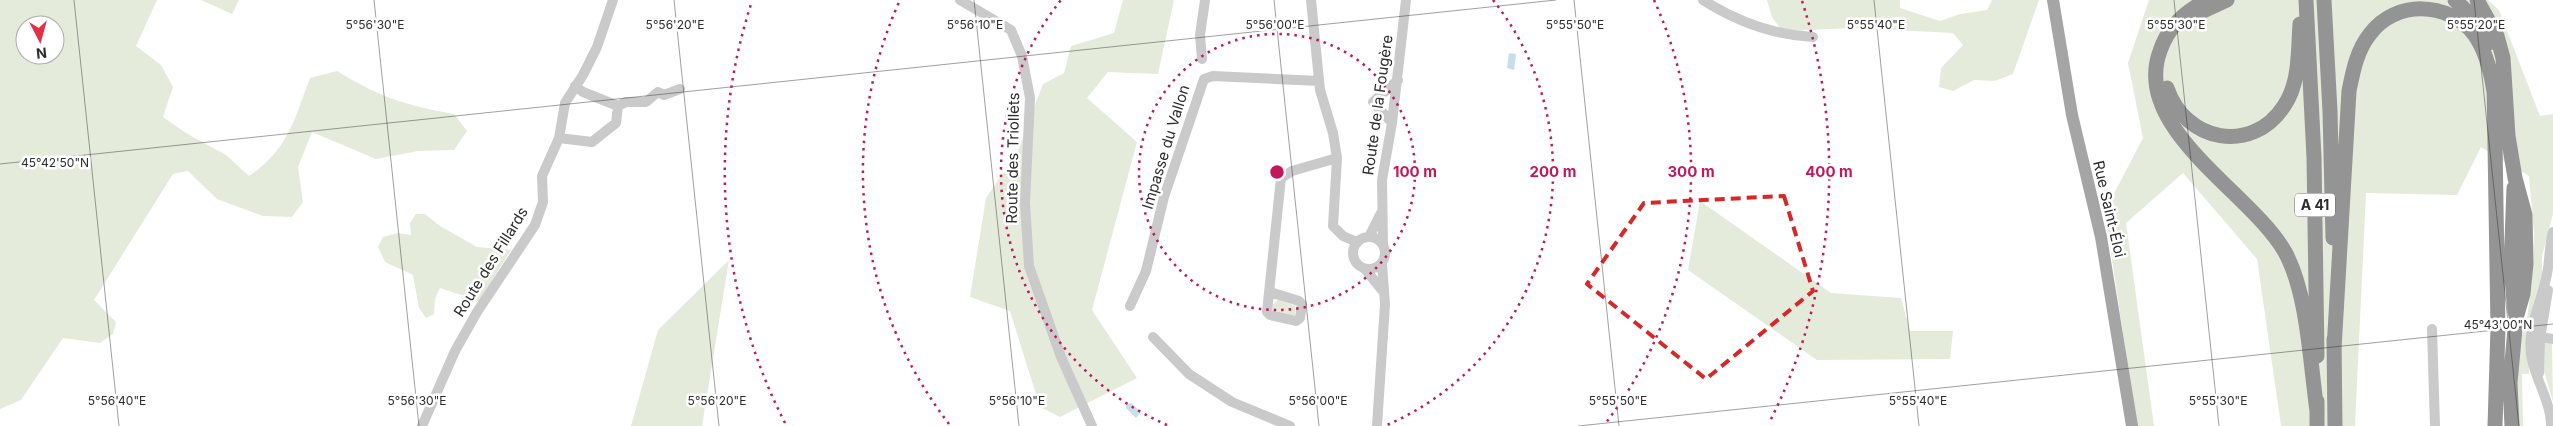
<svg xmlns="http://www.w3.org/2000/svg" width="2553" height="426" font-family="Inter,sans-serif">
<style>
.green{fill:#e4ebdb;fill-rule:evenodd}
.water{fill:#c7deeb}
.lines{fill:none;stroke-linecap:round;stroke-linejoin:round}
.minor{stroke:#cacaca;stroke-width:10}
.major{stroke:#a5a5a5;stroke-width:12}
.highway{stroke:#949494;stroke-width:15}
.marked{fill:none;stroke:#d62828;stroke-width:4;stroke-dasharray:10 6;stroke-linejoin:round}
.ticks{fill:none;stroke:#2d2d2d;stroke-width:1;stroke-opacity:0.45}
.ring{fill:none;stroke:#c2185b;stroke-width:2.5;stroke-dasharray:2.5 5}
.labels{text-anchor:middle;stroke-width:5;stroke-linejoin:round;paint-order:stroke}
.shield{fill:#fff;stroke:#6c6c6c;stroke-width:1}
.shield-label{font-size:14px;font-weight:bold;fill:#2d2d2d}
.street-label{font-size:15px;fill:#2d2d2d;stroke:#fff}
.ticks-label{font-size:12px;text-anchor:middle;fill:#2d2d2d;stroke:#fff;stroke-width:5;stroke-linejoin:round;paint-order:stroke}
.centre{fill:#c2185b;stroke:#fff;stroke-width:2.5}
.ring-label{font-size:15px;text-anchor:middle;font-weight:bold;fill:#c2185b;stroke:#fff;stroke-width:5;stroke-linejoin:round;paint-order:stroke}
</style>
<rect width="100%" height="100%" fill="#fff"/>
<path class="green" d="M0,0h157l-21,46 25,19 12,22 -10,30 23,16 40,22 23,21c39,-26 45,-56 61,-98l27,-7c43,26 67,34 117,43l13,17 -13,19 -36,1 -42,8 -64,-27 -14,35 5,35 -11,15 -29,-1 -46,-17 -29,-28 -15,3 -79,126 22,22 -3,12 -13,9 -37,-5 -42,62 -21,9zM25,25h30v30h-30z
M201,0h38l-7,14z
M1123,0h51l-16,74 -50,-2 -21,26 50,44 -45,168 45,68 -77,39 -20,-10 -30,-96 -40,-14 16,-99 32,-47 25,-67 21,-11 7,-27 43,-13z
M1767,0h133v8l40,13 20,-7 27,-4 5,-10h47l-26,74 -18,7 -21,-1 -21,11 -14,-4 2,-19 22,-23 -10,-12 -98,-5 -73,3 -10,-14z
M2149,0h339l11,10 41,106 13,-2v100l-11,42v21l-13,82v15h-7l1,52h-8l4,-81 8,-27 5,-35 2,-49 -5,-58 -48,-29 -24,48 -91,-2 -11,233h-74l-24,-167 -74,-86 -57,50 28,203h-17l-29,-193v-28l35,-67 -15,-75z
M1700,201l131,92 70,5 9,33h43l-3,28 -133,1 -129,-90z
M416,214h9l15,12 37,21 34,3 -32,51 -39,-13 -5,11 -1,15 -8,4 -7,-10 -6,-33 -28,-13 -7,-15 5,-10 15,-4 13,2 -1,-12z
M729,260l-27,166h-71l27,-96z
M1278,299l17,7v9l-4,2 -18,-7 -1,-4z
M2546,342l6,2 1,58 -10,-34 1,-24z"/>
<path class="water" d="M1509,53l7,1 -2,16 -7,-2z
M1131,403l10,9 -5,6 -10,-10 1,-4z"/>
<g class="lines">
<path class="minor" d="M960,0l51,30 11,26 8,42 -5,105 4,63 32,91 31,69
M1311,0l9,90 13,43 4,25 -4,68 10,10 14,6
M1703,0c33,21 71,35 110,37
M1202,59l-2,-24 5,-35
M618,106l8,-4h20l12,-10 6,3 16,-6
M1392,123l-19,-21 25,-22
M559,138l33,4 24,-19 2,-17 -35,-14 -8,-6
M1353 253a16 16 0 1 1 32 0a16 16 0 1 1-32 0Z
M1369,237l12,-24
M1383,244l-1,-64 10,-57 14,-123
M1365,269l17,21
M1270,292l29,9 3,3 -2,14 -4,3 -26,-6 -3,-3 14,-134 11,-7 45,-13
M1130,306l16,-35 18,-74 40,-118 9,-3 106,5
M2432,329l3,97
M2536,336l17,3
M1153,337l36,37 43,28 58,24
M2539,373l1,-34 8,-49
M422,426l33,-75 22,-39 58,-87 8,-23 -1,-26 17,-38 6,-35 18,-28 14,-28 16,-47
M1377,426l8,-122 -3,-40
M2551,426c0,-23 -14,-44 -19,-66 -7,-29 10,-58 15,-86 3,-14 2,-29 6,-42"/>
<path class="major" d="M2053,0l19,115 29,122 31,189"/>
<path class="highway" d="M2208,0c-23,11 -40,27 -48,51 -29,78 92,142 125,201 23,42 25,111 32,159
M2306,0l8,157 3,199
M2324,0l6,111 3,127
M2455,0l22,21 12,22
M2477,0l20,36 6,22 5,78 7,42 10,37 1,49 -3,30 -7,24 -6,65 2,43
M2201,12l26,-12
M2494,83l4,245 -3,98
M2167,88c18,54 85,67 117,18 16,-23 14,-55 16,-82
M2514,188l-3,79 4,45
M2334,339l1,87
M2334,349l15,-258c4,-20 8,-41 21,-57 25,-34 78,-33 104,0 12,17 17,38 20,58
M2317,401v25"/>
</g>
<path class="marked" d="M1784,196l29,95 -107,88 -119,-95 57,-81z"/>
<path class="ticks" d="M74,0l45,426M374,0l45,426M674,0l45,426M974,0l45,426M1274,0l45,426M1574,0l45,426M1874,0l45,426M2174,0l45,426M2474,0l45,426M0,164l1556,-164M1578,426l975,-102"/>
<g class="ring">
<circle cx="1277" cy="172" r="138"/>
<path d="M1167 425A276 276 0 0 1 1061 0M1493 0A276 276 0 0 1 1387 425"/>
<path d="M949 424A414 414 0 0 1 900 0M1654 0A414 414 0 0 1 1605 424"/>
<path d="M785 423A552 552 0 0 1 752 1M1802 1A552 552 0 0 1 1769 423"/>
</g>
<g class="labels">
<rect class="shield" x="2295" y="193.5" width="40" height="23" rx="4"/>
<g class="shield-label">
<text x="2315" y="210">A 41</text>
</g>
<g class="street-label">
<text transform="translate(1378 105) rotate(-82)" y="5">Route de la Fougère</text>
<text transform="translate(1166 147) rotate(-73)" y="5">Impasse du Vallon</text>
<text transform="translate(1013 158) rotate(-89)" y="5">Route des Triollets</text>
<text transform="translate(2109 209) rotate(77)" y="5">Rue Saint-Éloi</text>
<text transform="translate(491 262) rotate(-58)" y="5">Route des Fillards</text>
</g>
</g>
<g class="ticks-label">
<text x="375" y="29">5°56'30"E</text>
<text x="675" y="29">5°56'20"E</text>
<text x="975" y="29">5°56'10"E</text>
<text x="1275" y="29">5°56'00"E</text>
<text x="1575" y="29">5°55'50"E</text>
<text x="1876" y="29">5°55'40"E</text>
<text x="2176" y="29">5°55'30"E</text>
<text x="2476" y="29">5°55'20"E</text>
<text x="55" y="167">45°42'50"N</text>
<text x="2498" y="329">45°43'00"N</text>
<text x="117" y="405">5°56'40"E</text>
<text x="417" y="405">5°56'30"E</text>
<text x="717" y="405">5°56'20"E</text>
<text x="1017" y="405">5°56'10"E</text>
<text x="1318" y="405">5°56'00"E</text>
<text x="1618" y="405">5°55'50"E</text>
<text x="1918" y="405">5°55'40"E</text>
<text x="2218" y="405">5°55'30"E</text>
</g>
<circle cx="1277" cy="172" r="8" class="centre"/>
<g class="ring-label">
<text x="1415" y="177">100 m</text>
<text x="1553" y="177">200 m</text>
<text x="1691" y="177">300 m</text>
<text x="1829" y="177">400 m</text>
</g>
<g transform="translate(40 40) rotate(174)"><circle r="24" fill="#ffffff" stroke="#ababab"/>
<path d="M0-4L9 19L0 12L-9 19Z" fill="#e52f43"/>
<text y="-8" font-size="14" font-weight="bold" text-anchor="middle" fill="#2d2d2d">N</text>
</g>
</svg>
